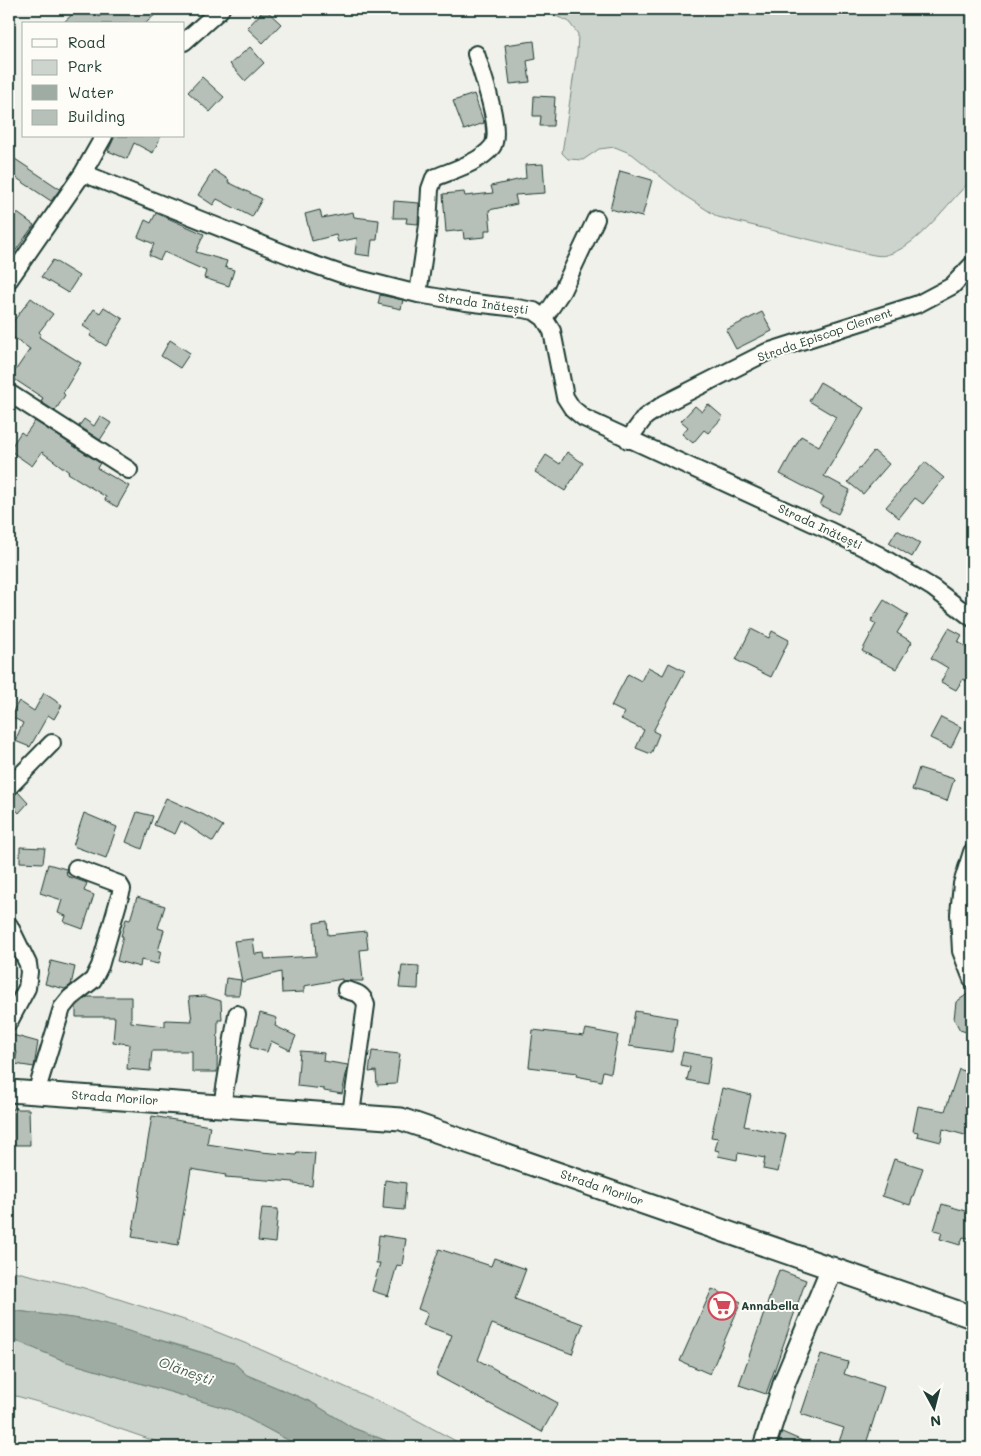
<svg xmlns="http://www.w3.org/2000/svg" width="981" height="1456" font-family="Mali,sans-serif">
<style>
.green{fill:#cdd3cd;stroke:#768880}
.water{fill:#9faca4;stroke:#6c8077}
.building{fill:#b6bfb8;stroke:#1f3d34}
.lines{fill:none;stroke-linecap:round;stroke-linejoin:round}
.minor-casing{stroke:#1f3d34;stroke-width:20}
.tertiary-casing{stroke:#1f3d34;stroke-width:25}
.minor{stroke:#fdfcf7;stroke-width:16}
.tertiary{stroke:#fdfcf7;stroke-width:21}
.labels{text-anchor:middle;stroke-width:4;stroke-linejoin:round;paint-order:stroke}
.street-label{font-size:12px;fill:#1f3d34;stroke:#fdfcf7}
.poi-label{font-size:12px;font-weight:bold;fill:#1f3d34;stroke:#fdfcf7;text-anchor:start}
.water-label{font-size:14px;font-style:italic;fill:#455e56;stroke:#fdfcf7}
</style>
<rect width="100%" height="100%" fill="#f0f1eb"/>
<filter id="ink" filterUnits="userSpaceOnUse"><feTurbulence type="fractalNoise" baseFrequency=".02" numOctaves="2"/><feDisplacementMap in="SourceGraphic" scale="10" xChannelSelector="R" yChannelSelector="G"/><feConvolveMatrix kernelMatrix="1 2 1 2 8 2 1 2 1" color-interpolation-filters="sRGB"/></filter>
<g filter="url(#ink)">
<path class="green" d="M530,9h442v171c-25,22 -53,67 -86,75 -6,2 -16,-1 -22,-2l-146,-36 -33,-21 -53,-42 -17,-7 -16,2 -16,11 -15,-1 -6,-6 15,-100 1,-19 -10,-13 -20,-8z
M9,1270l75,18 113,36 60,24 145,64 65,35h-64l-50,-19 -42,-26 -64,-27 -14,-13 -58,-18 -95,-25 -71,-9z
M9,1340l10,2 48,20 165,48 69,37h-129l-116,-40 -47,-13z"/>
<path class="water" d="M9,1310l71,9 35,8 118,35 14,13 64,27 42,26 50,19h-102l-69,-37 -165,-48 -48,-20 -10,-2z"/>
<path class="building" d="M78,9h13l8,8 9,-8h53l-16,15h-83z
M265,9l16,15 -18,19 -16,-15z
M534,41l2,18 -9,2 3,21 -20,2 -5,-39z
M250,47l14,16 -19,18 -15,-17z
M202,77l22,20 -14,15 -22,-20z
M474,94l10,29 -20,7 -11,-29z
M534,96l21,1 -2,29h-13l1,-10h-8z
M115,136h46l-8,17 -19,-10 -7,16 -19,-8z
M15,159l45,30 -9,12 -42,-28v-5z
M543,164l2,29 -30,2 2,9 -28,6 2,20h-6v7l-21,2 -1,-9 -17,2 -3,-38 21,-2 1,4 28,-3 -2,-7 35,-8 -1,-13z
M214,170l15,10 -1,2 34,17 -10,18 -35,-18 -4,6 -15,-10z
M620,171l32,9 -10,37 -32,-8z
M394,201l25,2 -1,21 -12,-1 1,-5h-14z
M9,207l25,18 -25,35z
M320,210l2,8 31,-6 1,5 25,3 -2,20h-5l-2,16 -15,-2 2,-16 -19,4 -2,-7 -24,6 -7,-27z
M156,213l48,21 -8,18 31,9 -2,6 9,3 -5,16 -25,-8 2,-7 -42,-19 -4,8 -11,-5 5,-11 -16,-7 7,-17 6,3z
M53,260l26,16 -11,17 -27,-16z
M380,295l23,5 -2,9 -23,-5z
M31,298l22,16 -14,18 2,2 -2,3 42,26 -18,30 2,2 -10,16 -14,-9 2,-4 -32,-21 19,-28 -21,-15v-7z
M104,307l19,12 -17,27 -16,-10 2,-4 -9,-6 11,-17 6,4z
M762,312l10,19 -36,18 -10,-19z
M170,340l20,13 -10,15 -19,-12z
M820,382l44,26 -40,68 26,14 -12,24 -18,-9 4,-8 -44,-23 21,-38 18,10 17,-29 -27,-16z
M708,404l15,13 -15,16 -4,-3 -11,13 -11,-9 6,-7 -7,-6 14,-15 7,6z
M100,416l11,7 -11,17 -21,-14 5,-7 10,7z
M35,421l65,42 -3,5 32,18 -12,21 -12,-7 1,-3 -38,-24 1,-1 -27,-20 -10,14 -23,-16 12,-18 4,3z
M874,451l15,13 -26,30 -15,-12z
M567,452l16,11 -18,28 -30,-19 11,-17 14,9z
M925,462l19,16 -21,26 -8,-6 -16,20 -13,-11z
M897,530l23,13 -8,14 -23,-14z
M884,600l24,15 -11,18 15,9 -16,27 -34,-18 14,-27 -5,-3z
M949,628l13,7 -4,7 14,8v34l-9,-5 -7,11 -15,-8 7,-14 -17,-10z
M751,629l18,9 3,-7 17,9 -18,37 -35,-17z
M669,663l16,8 -32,60 6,3 -8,20 -15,-6 8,-18 -23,-11 4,-6 -14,-7 17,-32 13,7 7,-14 15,8z
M44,693l18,12 -8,14 -6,-4 -18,32 -15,-6 8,-18 -13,-7 9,-15 15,10z
M941,717l20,10 -10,21 -21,-10z
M919,768l35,11 -7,22 -35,-11z
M18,792l10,11 -9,10 -10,-10v-3z
M166,798l38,17 19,11 -10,16 -32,-21 -6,13 -21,-9z
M137,812l16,4 -11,33 -16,-7z
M84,813l33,14 -11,31 -33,-12z
M20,847l25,1 -2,15 -23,-1z
M48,864l18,5 1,7 20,7 -3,8 10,4 -11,34 -19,-7 2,-6 -8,-3 4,-13 -22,-7z
M137,897l28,9 -7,22 6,2 -6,21h3l-3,13 -17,-4 -1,7 -23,-6 6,-25h-2l5,-17 4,1z
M327,921l1,14 38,-4 2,18 -8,1 3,31h-21v-2l-38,7v6l-22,1 -1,-21 -39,10 -8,-41 19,-2 2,15 9,-1 1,6 51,-3 -2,-33z
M51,961l24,6 -4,18 -6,4 -20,-5z
M402,965l17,1 -1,23 -19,-1z
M226,978l15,2 -2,15h-15z
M972,991v43l-12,-4 -6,-11 2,-17z
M205,996l16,5 1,19h-4l-1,52h-25v-21h-40l-2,20 -23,-2 2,-25 -16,-2 2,-25h-39v-10l11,-10h44v25l34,4v-6l27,1 -3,-24z
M635,1011l42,7 -5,34 -43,-6z
M260,1013l17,5 -2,8 21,10 -6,14 -19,-9 -4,11 -17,-5z
M586,1029l32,6 -7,38 -8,-2 -2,10 -25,-5 1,-3 -48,-6 4,-37 51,6z
M9,1034l29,8 -4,25 -19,-3 2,-12 -8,-2z
M300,1051l24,2 -1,8 25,4 -6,29 -18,-3v-2l-27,-3z
M372,1051l28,3 -4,30 -19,1 -1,-14 -7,1z
M683,1052l28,5 -4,27 -20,-4 3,-13 -10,-2z
M959,1069l13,5v63l-29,-8 -2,13 -24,-6 1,-4 -5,-1 5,-25 27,5z
M722,1088l29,7 -7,31 42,9 -8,37 -15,-3 2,-11 -27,-5 -1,7 -19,-4 1,-5 -4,-1 3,-12 -7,-1z
M9,1109h20l1,36h-21z
M152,1116l58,10 -3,18 54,8 35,3 1,-3 18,1 -3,33 -18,-2v-2l-69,-5 1,-2 -35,-6 -13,76 -46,-8z
M894,1159l29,9 -13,37 -28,-9z
M385,1180l21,3 -2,27 -21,-2z
M942,1204l30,9v26l-9,-2 -3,8 -20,-6 2,-7 -8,-2z
M262,1208l16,1 -3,34 -17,-2z
M379,1235l27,4 -4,27 -5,-1 -9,31 -16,-5 8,-28h-4z
M439,1249l52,17 3,-8 32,11 -11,30 68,25 -11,30 -80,-30 -14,36 80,43 -16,29 -106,-57 16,-40 -29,-10 5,-12 -10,-4z
M779,1270l27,10 -40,114 -27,-9z
M712,1289l29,13 -31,72 -30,-13z
M821,1354l27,8 -4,12 40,13 -19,60h-28l7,-19 -43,-14z
M782,1432l34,15h-39z"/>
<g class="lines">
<g class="minor-casing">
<path id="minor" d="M184,42l37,-33
M83,173l218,87 46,16 71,18 48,8 51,6 17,3 10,7 8,13 13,66 7,11 12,10 244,112 51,25 54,33 39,30
M9,280l74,-107 21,-37
M418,294l10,-69 2,-36 4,-11c19,-8 45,-15 58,-31 11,-14 -10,-75 -16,-93
M544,318l18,-27 34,-72
M9,393l120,77
M628,440l17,-23 19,-13 103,-52 151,-48 34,-18 20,-21
M9,787l43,-44
M972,852l-10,32 -3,30 2,37 11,28
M9,925l19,39 1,8 -2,16 -18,34
M346,990c11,3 17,4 20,15l-15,109
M36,1093l26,-85 8,-10 23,-18 7,-14 22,-77 -3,-5 -43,-16
M222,1106l15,-92"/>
</g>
<g class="tertiary-casing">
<path id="tertiary" d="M9,1091l392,28 571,198
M764,1447l21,-66 47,-113"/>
</g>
<use href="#minor" class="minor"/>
<use href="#tertiary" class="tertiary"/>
</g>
</g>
<defs>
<g id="supermarket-ring" transform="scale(1.4375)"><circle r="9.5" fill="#fdfcf7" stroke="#d1495b" stroke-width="1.5"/><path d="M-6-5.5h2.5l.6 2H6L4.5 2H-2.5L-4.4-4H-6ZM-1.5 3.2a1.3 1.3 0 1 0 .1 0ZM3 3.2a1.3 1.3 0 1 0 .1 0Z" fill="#d1495b"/></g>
</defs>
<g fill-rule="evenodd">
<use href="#supermarket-ring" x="722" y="1306"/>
</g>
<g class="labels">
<g class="street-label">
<text transform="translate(483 304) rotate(8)" y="4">Strada Inătești</text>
<text transform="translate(825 335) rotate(-19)" y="4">Strada Episcop Clement</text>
<text transform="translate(820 527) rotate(25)" y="4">Strada Inătești</text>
<text transform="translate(115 1098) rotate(4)" y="4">Strada Morilor</text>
<text transform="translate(602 1188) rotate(19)" y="4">Strada Morilor</text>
</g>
<g class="poi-label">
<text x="741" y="1310">Annabella</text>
</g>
<g class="water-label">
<text transform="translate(186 1371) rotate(20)" y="5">Olănești</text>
</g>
</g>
<rect width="981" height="1456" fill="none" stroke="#fdfcf7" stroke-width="30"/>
<rect x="15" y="15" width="951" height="1426" fill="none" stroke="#1f3d34" stroke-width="2" filter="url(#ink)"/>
<rect x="22" y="22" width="162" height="115" fill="#fdfcf7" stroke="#a4b0a9"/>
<rect x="32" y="39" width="25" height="8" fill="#fdfcf7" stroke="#a4b0a9"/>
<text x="68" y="48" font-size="15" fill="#1f3d34">Road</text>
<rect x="32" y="60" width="25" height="15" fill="#cdd3cd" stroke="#a4b0a9"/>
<text x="68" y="72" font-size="15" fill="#1f3d34">Park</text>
<rect x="32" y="85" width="25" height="15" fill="#9faca4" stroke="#a4b0a9"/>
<text x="68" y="98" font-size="15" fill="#1f3d34">Water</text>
<rect x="32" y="110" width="25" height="15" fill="#b6bfb8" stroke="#a4b0a9"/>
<text x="68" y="122" font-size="15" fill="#1f3d34">Building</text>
<g transform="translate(934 1408) rotate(173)" stroke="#fdfcf7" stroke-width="4" paint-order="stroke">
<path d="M0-4L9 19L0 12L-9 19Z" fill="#1f3d34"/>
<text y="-8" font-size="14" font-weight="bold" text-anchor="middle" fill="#1f3d34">N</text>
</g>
</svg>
